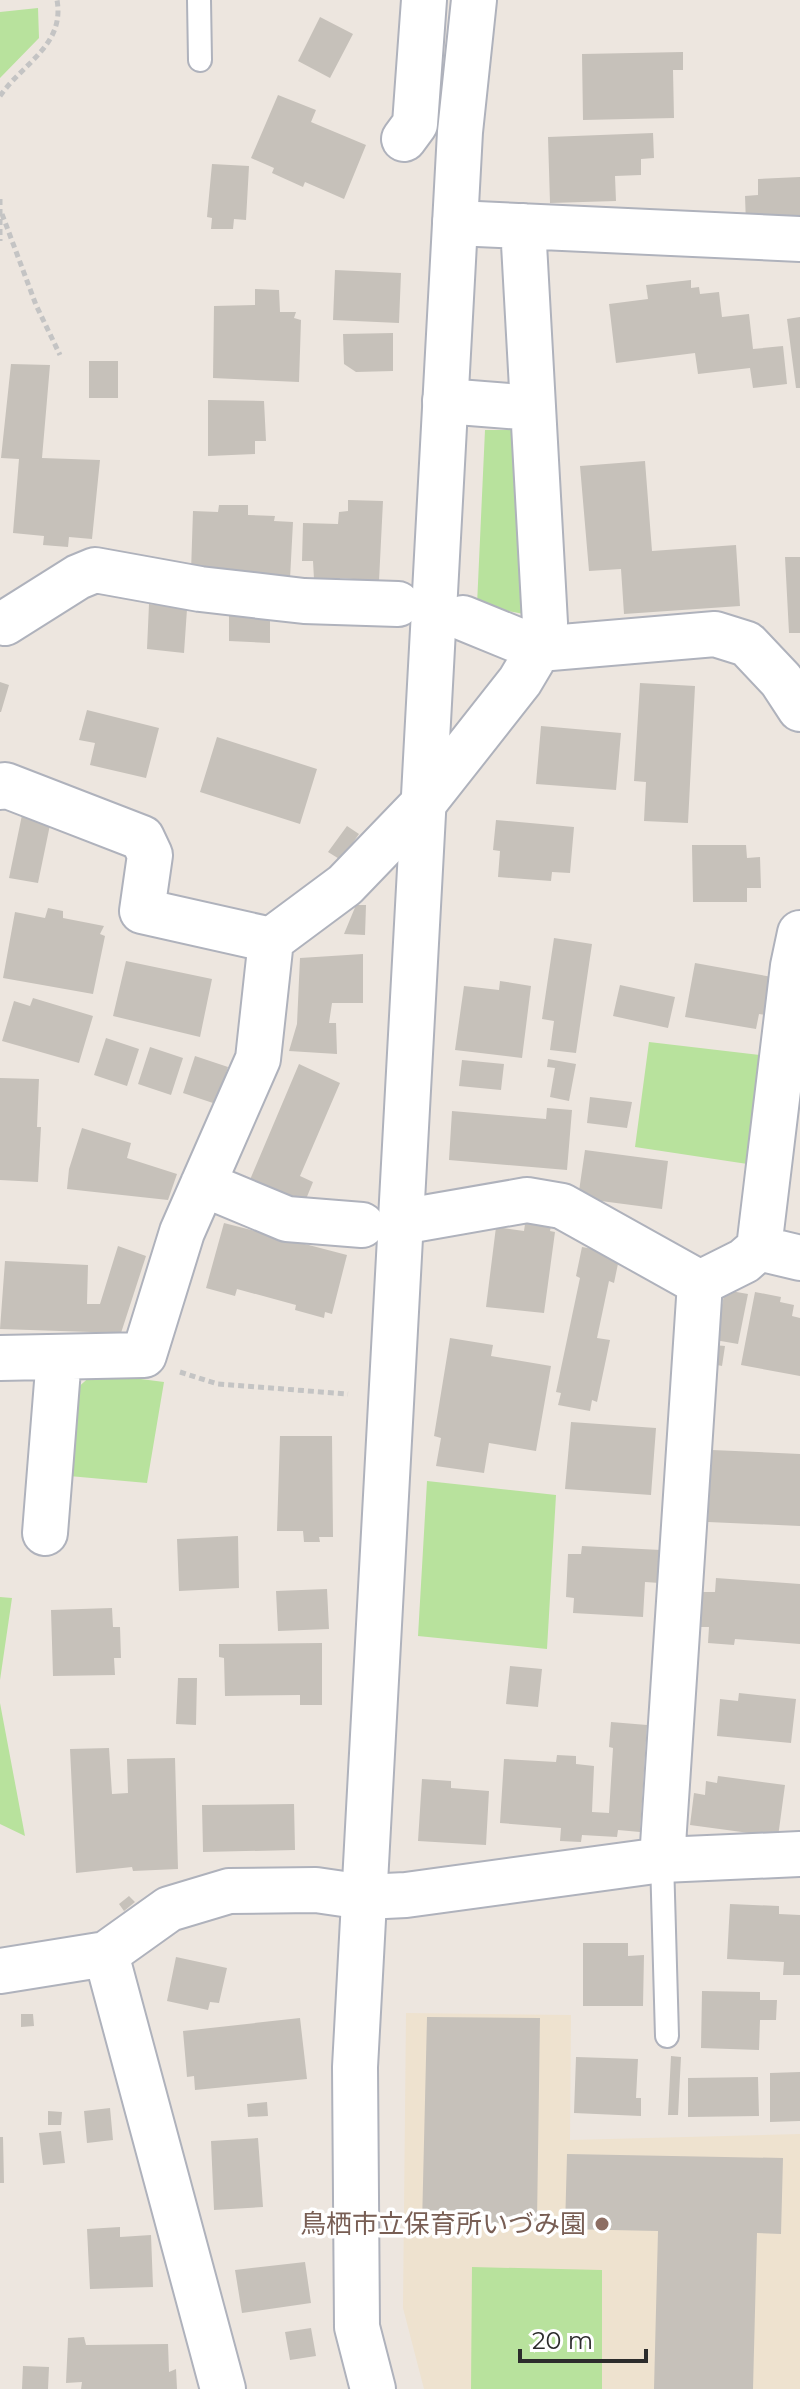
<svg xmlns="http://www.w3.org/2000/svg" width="800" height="2389" font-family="Montserrat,'Noto Sans JP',sans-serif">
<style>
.education{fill:#eee2cf}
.green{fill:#b8e29d}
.building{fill:#c6c1ba}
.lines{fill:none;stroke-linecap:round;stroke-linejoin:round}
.service-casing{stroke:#afb2bc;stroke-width:26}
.minor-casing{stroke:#afb2bc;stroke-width:48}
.tertiary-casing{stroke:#afb2bc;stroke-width:48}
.path{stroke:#c4c4c4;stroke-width:5;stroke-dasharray:6 4;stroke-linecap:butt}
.service{stroke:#fff;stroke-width:22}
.minor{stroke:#fff;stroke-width:44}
.tertiary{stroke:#fff;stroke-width:44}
.education-dot{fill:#8d6e63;stroke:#fff;stroke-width:3}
.labels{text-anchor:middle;stroke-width:7;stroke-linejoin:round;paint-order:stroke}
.education-label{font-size:26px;fill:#785e54;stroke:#fff;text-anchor:end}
</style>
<rect width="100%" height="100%" fill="#ede6df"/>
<path class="education" d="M406,2013l165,2 -1,125 230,-6v255h-376l-21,-81z"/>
<path class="green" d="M38,8l1,30 -39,40v-66z
M485,430h38l6,185 -52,-10z
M649,1042l119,14 -14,109 -119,-18z
M94,1373l70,9 -17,101 -78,-7 5,-85z
M427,1481l129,14 -9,154 -129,-13z
M0,1597l12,1 -12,82z
M0,1703l25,133 -25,-12z
M472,2267l130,3v119h-131z"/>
<path class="building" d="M320,17l33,17 -23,44 -32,-17z
M683,52v18h-10l1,48 -91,2 -1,-66z
M278,95l38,15 -5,12 55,23 -22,54 -39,-17 -2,5 -31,-14 2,-5 -23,-10z
M653,133l1,25 -13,1v16l-26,1 1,25 -66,2 -2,-66z
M212,164l37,2 -3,54 -12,-1 -1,10h-22l1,-11 -5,-1z
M800,177v45l-54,2 -1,-28 13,-1v-16z
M335,270l66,3 -2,50 -66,-3z
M691,280v8l8,-1 1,7 19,-2 3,25 27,-3 4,35 30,-3 4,38 -34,4 -3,-20 -52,6 -3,-21 -79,10 -7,-59 39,-5 -2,-14z
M255,289l24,1 1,22h16l-2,6 7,2 -2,62 -86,-4 1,-72 41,-1z
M800,317v71h-4l-9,-69z
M393,333v38l-37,1 -12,-8 -1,-30z
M89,361h29v37h-29z
M11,364l39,1 -8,93 58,2 -8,79 -23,-2 -1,10 -25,-2 1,-9 -31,-3 6,-74 -18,-1z
M208,400l56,1 2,40h-11v13l-47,2z
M645,461l7,90 84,-6 4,61 -116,8 -3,-45 -32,2 -9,-105z
M348,500l35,1 -4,80 -39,-3 -1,6 -40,-1 -1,-5 16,1 -1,-18h-11l1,-38 35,1 1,-12 9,-1z
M219,505h29v10l27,1 -1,5 19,1 -3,57 -99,-7 2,-61 25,1z
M785,557h15v76h-11z
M149,604l38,5 -3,44 -37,-4z
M229,611l41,3v29l-41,-2z
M0,682l9,3 -8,27h-1z
M640,683l55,3 -7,137 -44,-2 2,-39 -12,-1z
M87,710l72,18 -13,50 -56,-13 5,-22 -16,-3z
M541,726l80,7 -5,57 -80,-6z
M217,737l100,32 -17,55 -100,-32z
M22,815l29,5 -13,63 -29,-5z
M496,820l78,7 -4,46 -18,-1 -1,9 -53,-4 2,-26 -7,-1z
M347,826l12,8 -18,26 -13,-8z
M692,845h54l1,13 13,-1 1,31h-14v14h-54z
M356,905h10l-1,30 -21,-1z
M48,908l15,3v7l41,8 -4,8 5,2 -12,58 -90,-16 12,-66 30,6z
M554,938l38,6 -16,109 -26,-3 4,-29 -12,-2z
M363,954v49h-31l-3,20h7l1,31 -48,-3 8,-27 3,-66z
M126,961l86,18 -12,58 -87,-21z
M695,963l77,14 -6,38 -7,-1 -3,15 -71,-12z
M500,981l31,5 -9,72 -67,-8 9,-64 35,4z
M620,985l55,12 -7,31 -55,-12z
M33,998l60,18 -14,47 -77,-22 12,-40 16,5z
M106,1038l33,11 -12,37 -33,-11z
M150,1047l33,11 -12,37 -33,-11z
M195,1056l33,11 -12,37 -33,-11z
M548,1059l28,5 -7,37 -19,-4 5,-29 -8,-1z
M462,1060l42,4 -3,26 -42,-4z
M299,1064l41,19 -40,93 13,6 -9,22 -55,-22z
M0,1078l39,1 -2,48h4l-3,55 -38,-2z
M590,1097l42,5 -5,26 -40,-5z
M547,1108l25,2 -5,60 -118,-10 3,-49 94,8z
M82,1128l49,15 -4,15 50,16 -9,26 -101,-11 2,-20z
M585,1150l83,11 -6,48 -84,-11z
M526,1217l26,4 -2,10 5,1 -11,81 -58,-6 10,-80 28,4z
M224,1223l123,32 -15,59 -7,-2 -1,6 -29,-8 1,-5 -59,-16 -2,7 -29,-8z
M118,1246l28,10 -25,77 -121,-4 5,-68 83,4 -1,39h13z
M582,1247l38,7 -6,29 -5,-2 -12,57 13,2 -13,62 -5,-2 -2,11 -32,-6 3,-12 -5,-1 24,-114 -4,-2z
M725,1290l23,4 -10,50 -23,-4z
M755,1292l26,5 -1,5 14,3 -2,11 8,2v58l-59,-11z
M450,1338l43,7 -2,11 60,10 -15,85 -47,-8 -5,30 -48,-7 5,-28 -7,-2z
M714,1345l11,1 -3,20 -10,-2z
M571,1422l85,6 -5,67 -86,-6z
M280,1436h52l1,101h-14l1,5h-16l-1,-11h-26z
M712,1450l88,4v72l-92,-4z
M238,1536l1,52 -60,3 -2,-52z
M582,1546l79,4 -1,33 -15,-1 -2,35 -70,-4 1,-15 -8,-1 2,-43h13z
M716,1578l84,6v60l-65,-5 -1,6 -26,-2 1,-16h-9l3,-35h12z
M327,1589l2,40 -51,2 -2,-40z
M112,1608l1,19h7l1,31h-7l1,17 -62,1 -2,-66z
M322,1643v62h-22v-10l-75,1 -1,-38 -5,-1v-13z
M510,1666l32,3 -4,38 -32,-3z
M178,1678h19l-1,47 -20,-1z
M739,1693l57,6 -5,44 -74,-7 3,-37 18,2z
M611,1722l36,3 -7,107 -22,-2 -1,7 -35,-2 -1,7 -21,-1 1,-13 -61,-5 4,-64 52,3 1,-7 19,1v8l18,2 -2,46 17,1 4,-65 -4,-1z
M109,1748l3,46 16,-1 -1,-34 48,-1 3,111 -45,2 -1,-4 -56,6 -6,-124z
M718,1776l67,9 -7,52 -88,-12 4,-32 11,2 1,-14 11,2z
M422,1779l29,2v7l38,3 -3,54 -68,-4z
M294,1804l1,46 -92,2 -1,-47z
M129,1896l6,6 -11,9 -5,-7z
M730,1904l49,2v8l21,1v60h-17l1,-13 -57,-3z
M583,1943h45v13l16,-1 -1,51h-60z
M176,1957l51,11 -8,35 -9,-1 -2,8 -41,-9z
M702,1991l58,1v8h17l-1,20h-16l-1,30 -58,-2z
M21,2014h12l1,12 -13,1z
M427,2017l113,1 -3,204 -115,3z
M300,2018l7,61 -112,11 -1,-14 -7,1 -4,-46z
M671,2056l10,1 -3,58h-10z
M576,2057l62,2 -2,39h5v18l-67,-3z
M800,2072v49l-30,1v-49z
M758,2077l1,39 -71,1v-39z
M267,2102l1,14 -20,1 -1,-13z
M110,2108l3,32 -26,3 -3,-32z
M48,2111l14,1 -1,13h-13z
M61,2131l4,32 -22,2 -4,-32z
M0,2137h3l1,46h-4z
M258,2138l5,69 -49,3 -3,-69z
M567,2154l216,4 -2,76 -24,-1 -4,156h-99l4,-158 -93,-2z
M120,2227v10l31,-2 2,52 -63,2 -3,-60z
M305,2262l6,41 -69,10 -7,-43z
M311,2328l5,28 -26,4 -5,-28z
M84,2337l2,8 82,-1 1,28 7,-3 1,20h-96l1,-7 -16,1 2,-45z
M23,2366l26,1 -1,22h-26z"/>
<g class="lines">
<g class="service-casing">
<path id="service" d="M199,0l1,60
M662,1860l5,176"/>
</g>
<g class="minor-casing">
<path id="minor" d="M404,139l11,-15 9,-124
M455,223l345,16
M445,401l88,7
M463,618l76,31 176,-15 32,10 34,36 19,29
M5,623l73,-46 17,-7 105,19 104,12 94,3
M0,787l5,-2 137,53 8,17 -8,56 129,29
M203,1184l84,35 75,6
M401,1222l126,-22 35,6 138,77
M759,1248l41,10
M700,1283l44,-22 15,-13 34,-282 7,-33
M0,1358l144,-3 38,-123 76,-173 13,-119 74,-55 79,-82 96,-122 19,-32 6,-26 -22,-397
M45,1533l14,-176
M662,1860l38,-577
M106,1954l117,435
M0,1971l106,-17 63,-45 60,-18 87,-1 48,7 42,-2 256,-35 138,-6"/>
</g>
<g class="tertiary-casing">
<path id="tertiary" d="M373,2389l-16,-62 -2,-260 105,-1935 14,-132"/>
</g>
<path class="path" d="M0,96c23,-33 65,-51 57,-96
M0,199v42
M2,214l34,91 24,50
M180,1372l38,12 130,10"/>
<use href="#service" class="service"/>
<use href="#minor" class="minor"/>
<use href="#tertiary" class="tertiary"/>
</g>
<circle class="education-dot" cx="602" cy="2224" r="8"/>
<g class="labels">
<g class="education-label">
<text x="586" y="2233">鳥栖市立保育所いづみ園</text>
</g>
</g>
<path d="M520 2349v12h126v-12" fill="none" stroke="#2c2c2c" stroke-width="4"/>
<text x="532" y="2349" font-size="24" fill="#2c2c2c" stroke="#ffffff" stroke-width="6" paint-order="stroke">20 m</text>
</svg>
